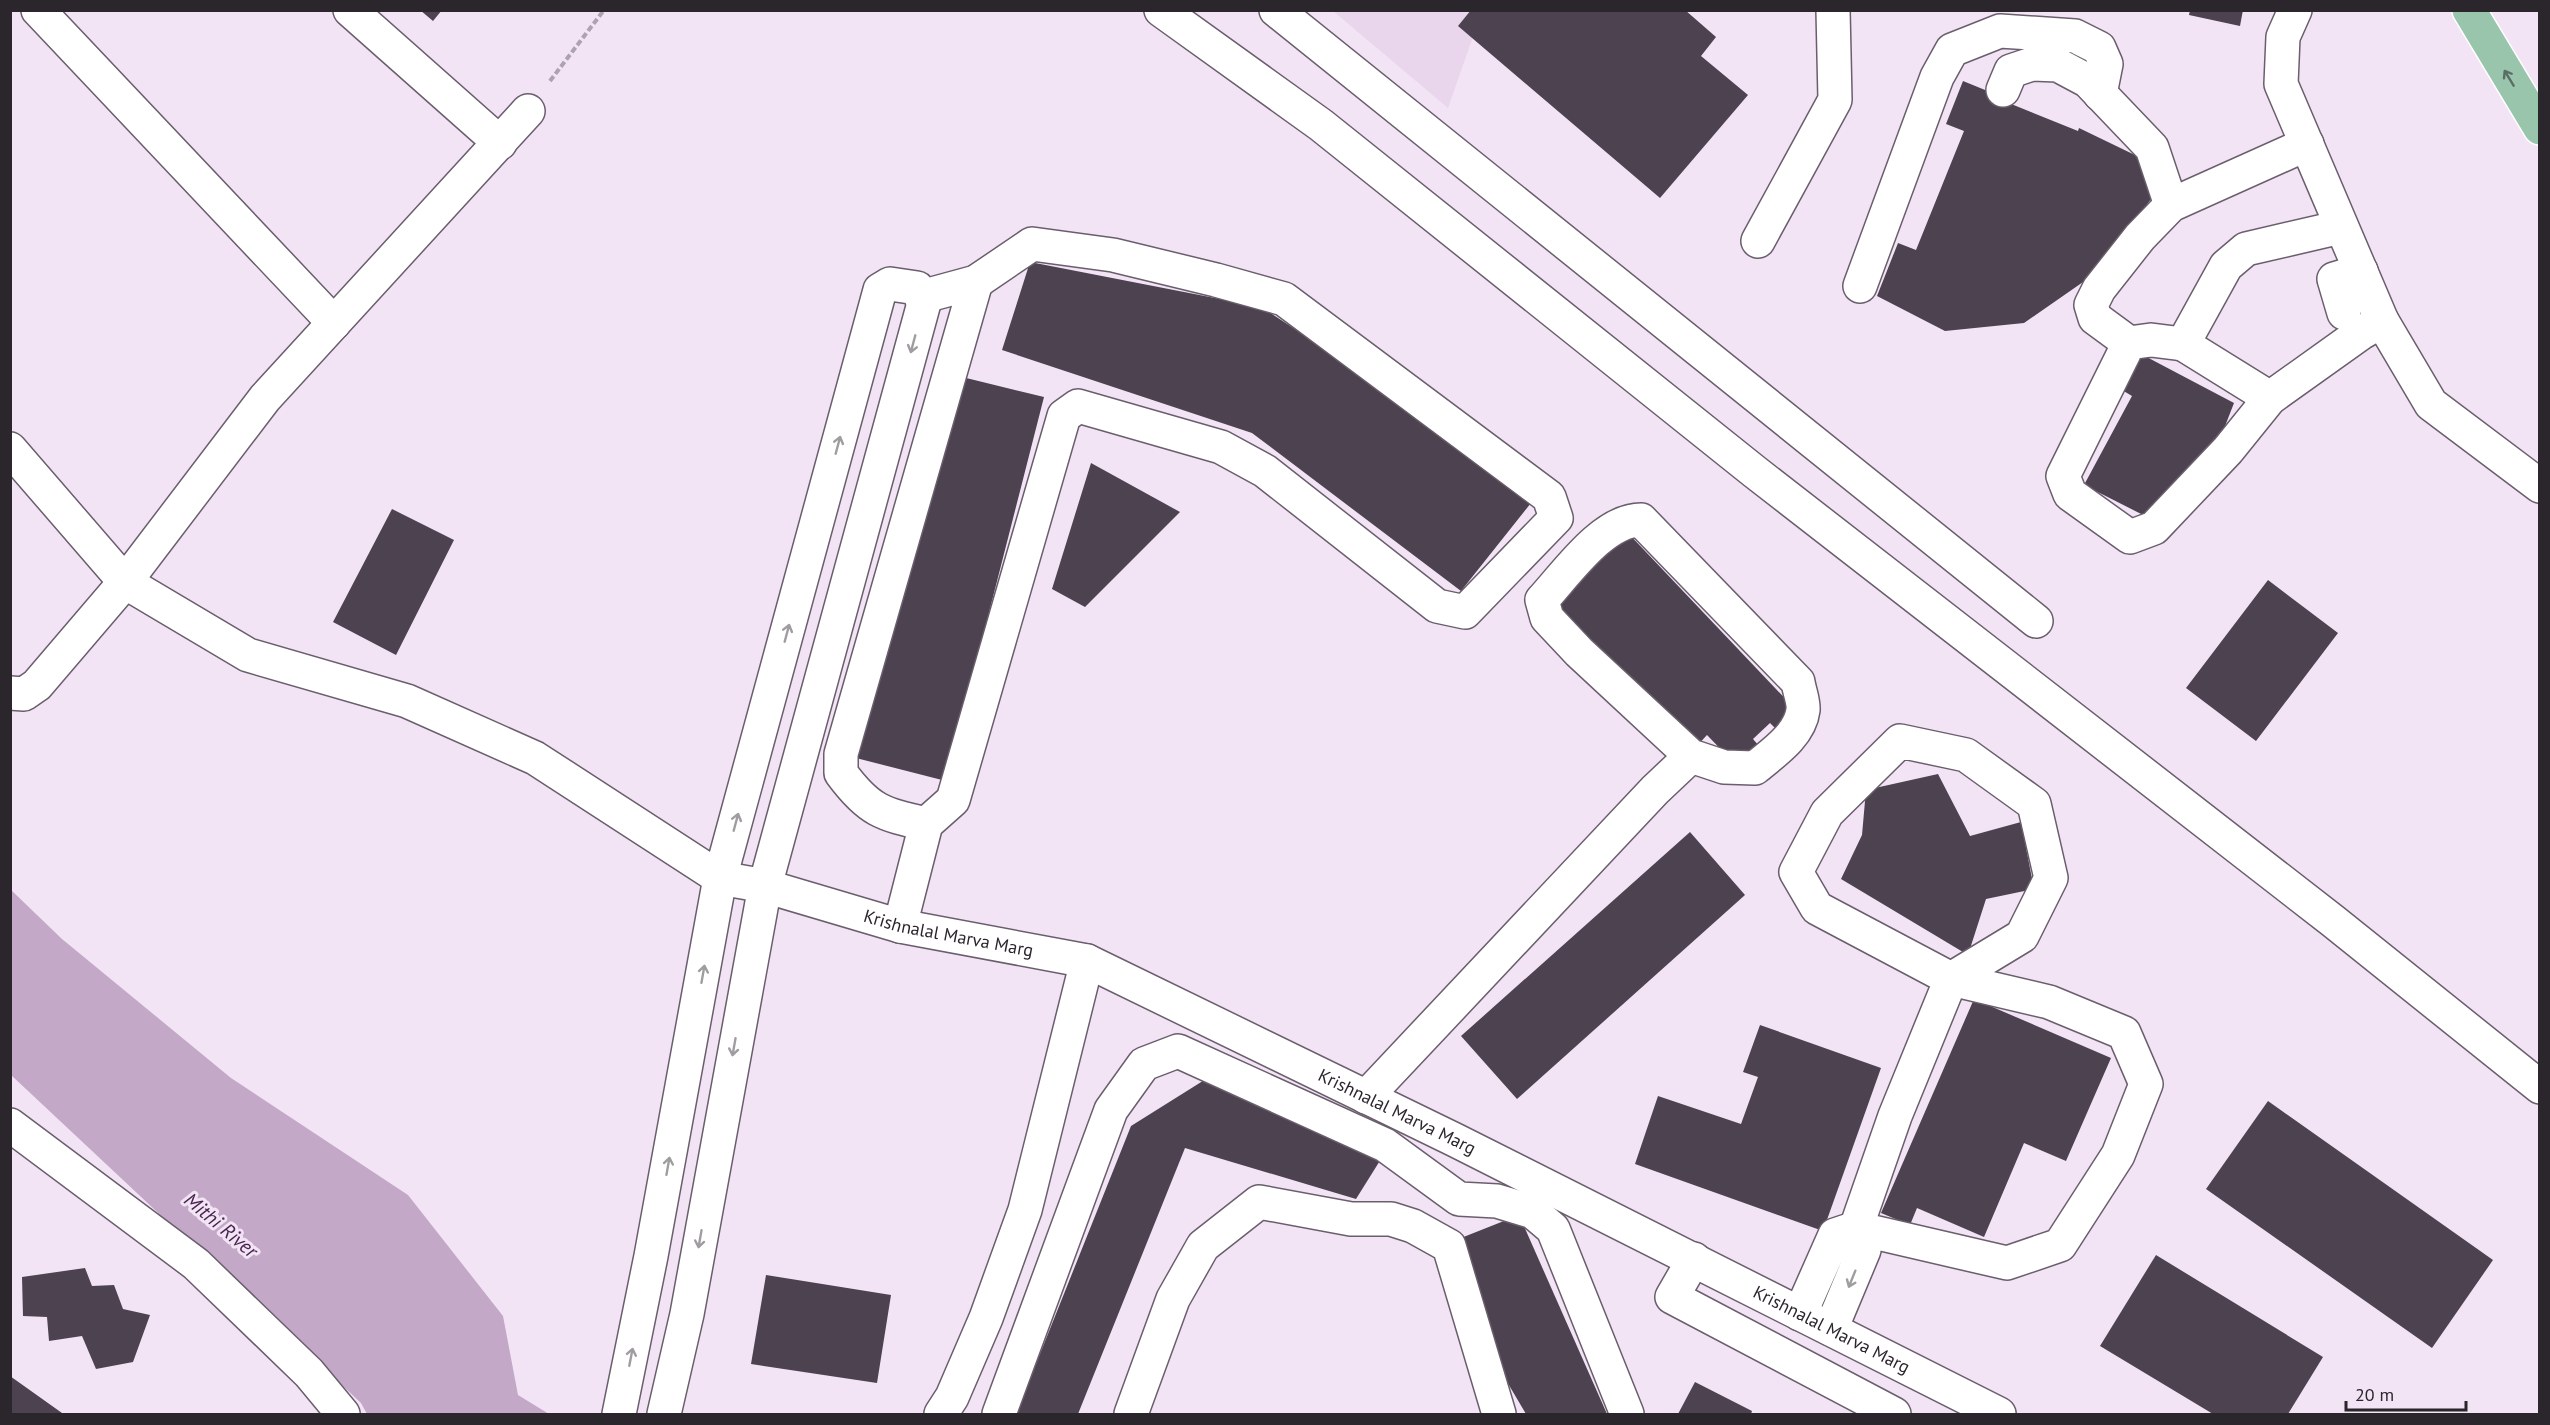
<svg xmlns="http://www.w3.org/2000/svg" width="2550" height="1425" font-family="'PT Sans',sans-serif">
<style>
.built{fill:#e9d6ed}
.water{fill:#c3a8c8}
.building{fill:#4d4250}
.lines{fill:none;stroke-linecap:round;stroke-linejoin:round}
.minor-casing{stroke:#6a5e6d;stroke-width:36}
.major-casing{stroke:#fff;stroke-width:36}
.path{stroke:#ada2af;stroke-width:4;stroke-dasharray:6 3;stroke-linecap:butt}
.minor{stroke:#fff;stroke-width:33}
.major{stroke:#99c5ac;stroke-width:33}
.oneway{stroke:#5c6d66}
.oneway2{stroke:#a09da0}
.labels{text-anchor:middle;stroke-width:6;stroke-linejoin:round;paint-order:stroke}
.street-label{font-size:18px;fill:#2b252c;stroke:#f2e4f5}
.water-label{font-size:20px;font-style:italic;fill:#48254f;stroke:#f2e4f5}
</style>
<rect width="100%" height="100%" fill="#f2e4f5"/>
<path class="built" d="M1333,11h149l-34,97z"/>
<path class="water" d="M10,889l52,50 169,139 177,117 95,121 15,79 31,19h-182l-6,-11 -350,-328z"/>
<path class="building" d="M420,10h22l-9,11z
M1471,10h214l31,27 -15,19 47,39 -88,103 -202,-172z
M2190,10h53l-3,16 -51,-11z
M1963,81l27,11 -1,3 89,36 1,-3 60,29 12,42 -55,74 -72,50 -79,8 -68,-35 21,-53 18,7 48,-119 -18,-7z
M1030,262l231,45 69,45 201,151 -70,88 -209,-158 -250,-83z
M2141,354l93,49 -21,54 -62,62 -67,-34 48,-89 -10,-6z
M954,375l90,22 -98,384 -90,-23z
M1091,463l89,49 -95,95 -33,-18z
M392,509l62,31 -58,115 -63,-33z
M1627,532l169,178 -20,19 -6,-6 -17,16 6,7 -22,20 -30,-31 -13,14 -140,-147z
M2268,580l70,53 -82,108 -70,-53z
M1938,774l32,62 51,-14 13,67 -48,10 -18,56 -127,-76 21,-44 4,-45z
M1690,832l55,63 -228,204 -56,-63z
M1974,999l137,59 -45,103 -42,-18 -40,94 -67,-29 -7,17 -29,-12z
M1760,1025l121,43 -58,163 -188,-67 23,-68 83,28 17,-47 -15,-5z
M1206,1079l180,72 -30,48 -171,-51 -107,266h-62l115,-288z
M2268,1101l225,159 -61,88 -226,-159z
M1519,1215l88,199h-81l-49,-83 -16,-93z
M2156,1255l167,102 -35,57h-75l-113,-68z
M85,1268l7,18 22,-1 9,24 27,6 -17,47 -37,7 -14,-33 -33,5 -2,-24 -24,-1 -1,-39z
M766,1275l125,20 -14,88 -126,-19z
M10,1376l52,37 -2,1h-50z
M1695,1382l57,29 -1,3h-73z"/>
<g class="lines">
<g class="minor-casing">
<g id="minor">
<path d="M38,10l296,313"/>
<path d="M350,10l150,133"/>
<path d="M1161,10l160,115 434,347 578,449 207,166"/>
<path d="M1276,10l760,611"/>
<path d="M2295,10l-12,27 -2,47 101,237 49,83 109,82"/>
<path d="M2003,90l8,-19 21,-7 26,1 30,16 64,67 19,57"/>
<path d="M2341,227l-95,22 -20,17 -43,78 -32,-4 -22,3 -66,133 7,18 60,43 24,-9 74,-78 42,-52 91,-65 21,-12"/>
<path d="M1758,241l77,-141 -2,-90"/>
<path d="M1860,286l77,-209 15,-27 48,-19 75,5 24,12 7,16 -6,30"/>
<path d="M2344,313l-10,-34 27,-8"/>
<path d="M2129,343l-34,-25 -4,-13 8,-16 41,-52 31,-32 136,-61"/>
<path d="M2183,344l87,54"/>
<path d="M10,449l115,133 140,-184 263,-287"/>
<path id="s1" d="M10,693l14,1 13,-9 88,-103 123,73 159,46 128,57 185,120 45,8 135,40 187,35 368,179 544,274"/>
<path d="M926,824c-44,-10 -57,-13 -85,-51v-19l135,-472"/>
<path d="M900,926l26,-102 27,-24 111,-384 14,-10 143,41 44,24 172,135 28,6 91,-94 -7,-21 -265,-198 -68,-19 -103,-25 -81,-11 -56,38 -55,15"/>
<path d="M1366,1097l289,-307 36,-34 33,11 31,1c18,-15 45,-33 48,-58 1,-8 -4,-20 -5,-28l-157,-162c-38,0 -74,53 -99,80l5,18 32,34 112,104"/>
<path d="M10,1125l186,139 113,109 34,41"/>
<path d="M1694,1259l-22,38 222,117"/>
<path d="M1800,1314l35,-79 21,-7 151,35 53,-18 58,-90 28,-71 -22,-51 -75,-31 -98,-23 -134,-71 -21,-36 31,-59 73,-72 66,14 68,49 17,74 -29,58 -71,43 -56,137 -39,112 8,22 -33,79"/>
<path d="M619,1414l32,-158 69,-378 160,-588 10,-6 27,4 7,15 -159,583 -78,428 -23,100"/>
<path d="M941,1414l11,-17 34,-79 39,-108 62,-249"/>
<path d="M999,1414l112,-304 33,-46 34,-13 207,94 74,54 38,2 36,11 20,17 74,185"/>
<path d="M1131,1414l42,-115 30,-53 56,-44 92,17h40l22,7 36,20 50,168"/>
</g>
</g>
<g class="major-casing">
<path id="major" d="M2469,10l71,118"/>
</g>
<path class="path" d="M550,81l54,-71"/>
<use href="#minor" class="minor"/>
<use href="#major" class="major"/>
</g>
<defs><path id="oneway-shaft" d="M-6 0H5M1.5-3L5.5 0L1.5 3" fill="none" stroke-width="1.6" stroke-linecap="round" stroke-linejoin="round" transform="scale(1.5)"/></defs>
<use class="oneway" href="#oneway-shaft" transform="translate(2509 78) rotate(-121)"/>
<g class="oneway2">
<use href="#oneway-shaft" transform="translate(913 344) rotate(105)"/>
<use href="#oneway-shaft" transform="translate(838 445) rotate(-75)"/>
<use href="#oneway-shaft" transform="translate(787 633) rotate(-75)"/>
<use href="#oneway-shaft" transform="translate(736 822) rotate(-75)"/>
<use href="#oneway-shaft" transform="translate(703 974) rotate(-80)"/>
<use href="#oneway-shaft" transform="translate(734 1047) rotate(100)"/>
<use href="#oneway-shaft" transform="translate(668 1166) rotate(-80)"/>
<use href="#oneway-shaft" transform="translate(700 1239) rotate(100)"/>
<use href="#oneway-shaft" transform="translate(1852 1279) rotate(112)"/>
<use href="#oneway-shaft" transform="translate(631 1357) rotate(-79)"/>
</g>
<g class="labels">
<g class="street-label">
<text dy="6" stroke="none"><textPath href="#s1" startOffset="1070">Krishnalal Marva Marg</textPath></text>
<text dy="6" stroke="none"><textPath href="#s1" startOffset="1556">Krishnalal Marva Marg</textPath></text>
<text dy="6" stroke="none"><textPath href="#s1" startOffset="2042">Krishnalal Marva Marg</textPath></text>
</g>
<g class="water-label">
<text transform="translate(221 1225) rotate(40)" y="7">Mithi River</text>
</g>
</g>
<rect width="2550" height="1425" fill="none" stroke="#2b252c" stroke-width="24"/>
<path d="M2346 1401v9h120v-9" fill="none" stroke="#2b252c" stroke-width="3"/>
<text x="2355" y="1401" font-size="18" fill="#2b252c" stroke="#f2e4f5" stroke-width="4.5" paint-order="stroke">20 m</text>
</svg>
